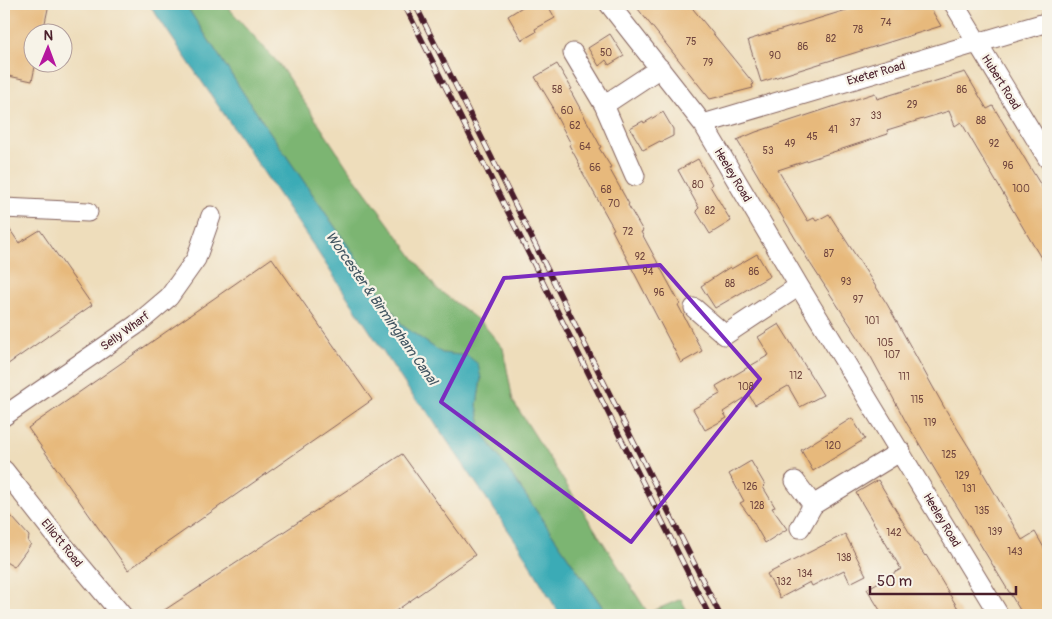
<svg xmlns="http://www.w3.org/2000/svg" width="1052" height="619" font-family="Pangolin,sans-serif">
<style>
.forest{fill:#7cb572;stroke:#636a4e}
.water{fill:#3aabb6;stroke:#426570}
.building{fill:#e7b97c}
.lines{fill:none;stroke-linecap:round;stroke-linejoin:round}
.minor-casing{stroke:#83625d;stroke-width:21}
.minor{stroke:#fff;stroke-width:19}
.rail-casing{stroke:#4a1f2b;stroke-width:5.5}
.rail{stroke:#f7f3e8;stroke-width:4;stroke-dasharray:11;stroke-linecap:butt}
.marked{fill:none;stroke:#7b2cbf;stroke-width:4;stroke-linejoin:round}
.labels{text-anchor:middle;stroke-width:4.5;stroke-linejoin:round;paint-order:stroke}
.number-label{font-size:10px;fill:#71463f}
.street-label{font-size:12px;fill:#4a1f2b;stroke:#f7f3e8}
.water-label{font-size:14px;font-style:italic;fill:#445763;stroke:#f7f3e8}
</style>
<rect width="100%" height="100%" fill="#f7f3e8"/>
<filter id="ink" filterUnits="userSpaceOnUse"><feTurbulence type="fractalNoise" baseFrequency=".02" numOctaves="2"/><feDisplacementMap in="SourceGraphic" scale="10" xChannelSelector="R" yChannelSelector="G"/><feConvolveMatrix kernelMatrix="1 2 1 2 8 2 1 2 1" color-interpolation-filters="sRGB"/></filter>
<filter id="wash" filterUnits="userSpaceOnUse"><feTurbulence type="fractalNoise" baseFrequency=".0096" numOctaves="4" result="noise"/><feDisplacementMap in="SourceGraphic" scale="20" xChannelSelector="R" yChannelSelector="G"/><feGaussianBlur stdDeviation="1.12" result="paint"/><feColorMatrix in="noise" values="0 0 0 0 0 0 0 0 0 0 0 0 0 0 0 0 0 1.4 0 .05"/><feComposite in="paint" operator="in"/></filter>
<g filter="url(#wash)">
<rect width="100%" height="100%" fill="#edb"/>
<path class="forest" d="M185,4h40l54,60 70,106 87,118 46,35 21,25 10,53 135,212 33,-14 8,16h-81l-126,-183 -5,-27 4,-26 -13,-23 -26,-3 -39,-27 -151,-220z"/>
<path class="water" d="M149,4h36l67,102 151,220 39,27 26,3 10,8 3,15 -4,26 5,27 126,183h-48l-41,-69 -93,-136 -12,-12 -101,-153z"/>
<g id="blocks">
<path class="building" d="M4,4h45l-6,28h-11v30h4l-4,19 -28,-6z
M527,4h20l8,14 -20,11 1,3 -14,8 -14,-24z
M634,4h55l65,80 -2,1 1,3 -43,11z
M866,4h62l13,22 -180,56 -13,-42z
M610,34l14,22 -15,9 -3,-5 -7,6 -11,-18z
M557,64l15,25 -2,1 31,57 -2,1 12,19 -2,1 20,36 -1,1 15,26 -2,1 39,72 -2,1 24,46 -21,12 -69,-133 2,-1 -35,-63 1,-1 -11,-20 2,-1 -19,-36 1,-1 -18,-30z
M965,72l22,37 6,-3 55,91v73l-87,-148 -6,4 -6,-15 -62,19 1,4 -110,36 30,51 6,-3 2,3 13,-7 58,90 57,103 39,63 -1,1 40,69 13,-8 13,23v60h-25l-117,-193 -35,-65 -63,-97 -71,-120 19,-8 119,-39 2,6z
M663,112l10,17v7l-12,6 -1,-1 -17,9 -13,-22 13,-7 1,2z
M698,159l14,25 -2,2 21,35 -21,13 -14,-23 3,-3 -21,-38z
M4,221l15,22 21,-13 52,75 -88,62z
M757,254l13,22 -55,32 -14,-22 29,-19 1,2z
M272,258l100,142 -244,170 -100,-142z
M779,324l44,71 -23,12 -12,-21 -33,19 -6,-10 -26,17 4,6 -22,12 -12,-21 27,-15 -4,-8 53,-31 -11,-18z
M852,418l13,21 -52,32 -12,-21z
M402,454l73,101 -85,60h-233z
M751,461l14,24 -2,2 12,20 -3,1 15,21 -22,14 -14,-25 -11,-15 4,-2 -15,-27z
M878,480l31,52 16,24 1,-1 36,60h-79l-16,-26 34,-20 -45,-76z
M4,508l25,28 -1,6 3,2 -17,23 -10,-6z
M845,534l21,41 -16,8 -6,-13 -32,16 -2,-4 -30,16 -13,-24z"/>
</g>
</g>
<g filter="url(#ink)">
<use href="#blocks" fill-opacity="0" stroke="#83625d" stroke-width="1"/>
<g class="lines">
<g class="minor-casing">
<path id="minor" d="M609,4l94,120 96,162 200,329
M954,4l94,155
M573,53l31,52 56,-37
M604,105l31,71
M703,124l345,-102
M4,208l84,4
M694,308l31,27 74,-49
M4,416l132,-91 33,-28 27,-38 15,-43
M4,470l55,70 63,75
M795,481l18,24
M800,528l13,-23 88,-54"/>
</g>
<use href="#minor" class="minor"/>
<g class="rail-casing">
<path id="rail" d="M404,4l305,611
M415,4l305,611"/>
</g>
<use href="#rail" class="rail"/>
</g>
</g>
<path class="marked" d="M660,265l100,114 -129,163 -190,-140 63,-124z"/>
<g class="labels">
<g class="number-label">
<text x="886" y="26">74</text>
<text x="858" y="33">78</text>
<text x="831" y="42">82</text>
<text x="691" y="45">75</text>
<text x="803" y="50">86</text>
<text x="606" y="56">50</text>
<text x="775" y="59">90</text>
<text x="708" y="66">79</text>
<text x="557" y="93">58</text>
<text x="962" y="93">86</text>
<text x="912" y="108">29</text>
<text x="567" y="114">60</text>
<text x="876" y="119">33</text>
<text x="981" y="124">88</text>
<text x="855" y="126">37</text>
<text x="575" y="129">62</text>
<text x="833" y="133">41</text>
<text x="812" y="140">45</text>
<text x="790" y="147">49</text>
<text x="994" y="147">92</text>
<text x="585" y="150">64</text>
<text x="768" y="154">53</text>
<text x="1008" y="169">96</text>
<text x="595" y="171">66</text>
<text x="698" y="188">80</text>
<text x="1021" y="192">100</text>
<text x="606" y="193">68</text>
<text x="614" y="207">70</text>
<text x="710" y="214">82</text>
<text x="628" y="235">72</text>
<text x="829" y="257">87</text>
<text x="640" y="260">92</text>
<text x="648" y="275">94</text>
<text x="754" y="275">86</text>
<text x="846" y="285">93</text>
<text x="730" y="287">88</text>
<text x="659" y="296">96</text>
<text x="858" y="303">97</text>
<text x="872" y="324">101</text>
<text x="885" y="346">105</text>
<text x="892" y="358">107</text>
<text x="796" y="379">112</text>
<text x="904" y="380">111</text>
<text x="746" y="390">108</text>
<text x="917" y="403">115</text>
<text x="930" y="426">119</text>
<text x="833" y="449">120</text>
<text x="949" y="458">125</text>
<text x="962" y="479">129</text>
<text x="750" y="490">126</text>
<text x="969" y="492">131</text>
<text x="757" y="509">128</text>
<text x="982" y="514">135</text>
<text x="995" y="535">139</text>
<text x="894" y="536">142</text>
<text x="1015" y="555">143</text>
<text x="844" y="561">138</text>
<text x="805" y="577">134</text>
<text x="784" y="585">132</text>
</g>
<g class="street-label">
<text transform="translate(876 73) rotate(-16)" y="4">Exeter Road</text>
<text transform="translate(1001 82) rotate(58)" y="4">Hubert Road</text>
<text transform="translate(733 175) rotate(59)" y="4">Heeley Road</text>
<text transform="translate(125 331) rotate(-36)" y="4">Selly Wharf</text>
<text transform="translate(942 520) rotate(59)" y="4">Heeley Road</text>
<text transform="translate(62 543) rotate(51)" y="4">Elliott Road</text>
</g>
<g class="water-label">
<text transform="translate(382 308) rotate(55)" y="5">Worcester &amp; Birmingham Canal</text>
</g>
</g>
<rect width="1052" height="619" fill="none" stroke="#f7f3e8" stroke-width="20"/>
<g transform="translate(48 48) rotate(1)"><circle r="24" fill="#f7f3e8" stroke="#b29e9c"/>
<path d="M0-4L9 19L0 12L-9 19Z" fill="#b5179e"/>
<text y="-8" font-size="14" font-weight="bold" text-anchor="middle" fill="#4a1f2b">N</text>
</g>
<path d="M870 586v8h146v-8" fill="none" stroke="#4a1f2b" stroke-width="2.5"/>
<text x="877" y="586" font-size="15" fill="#4a1f2b" stroke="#f7f3e8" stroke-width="4" paint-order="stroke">50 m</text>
</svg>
